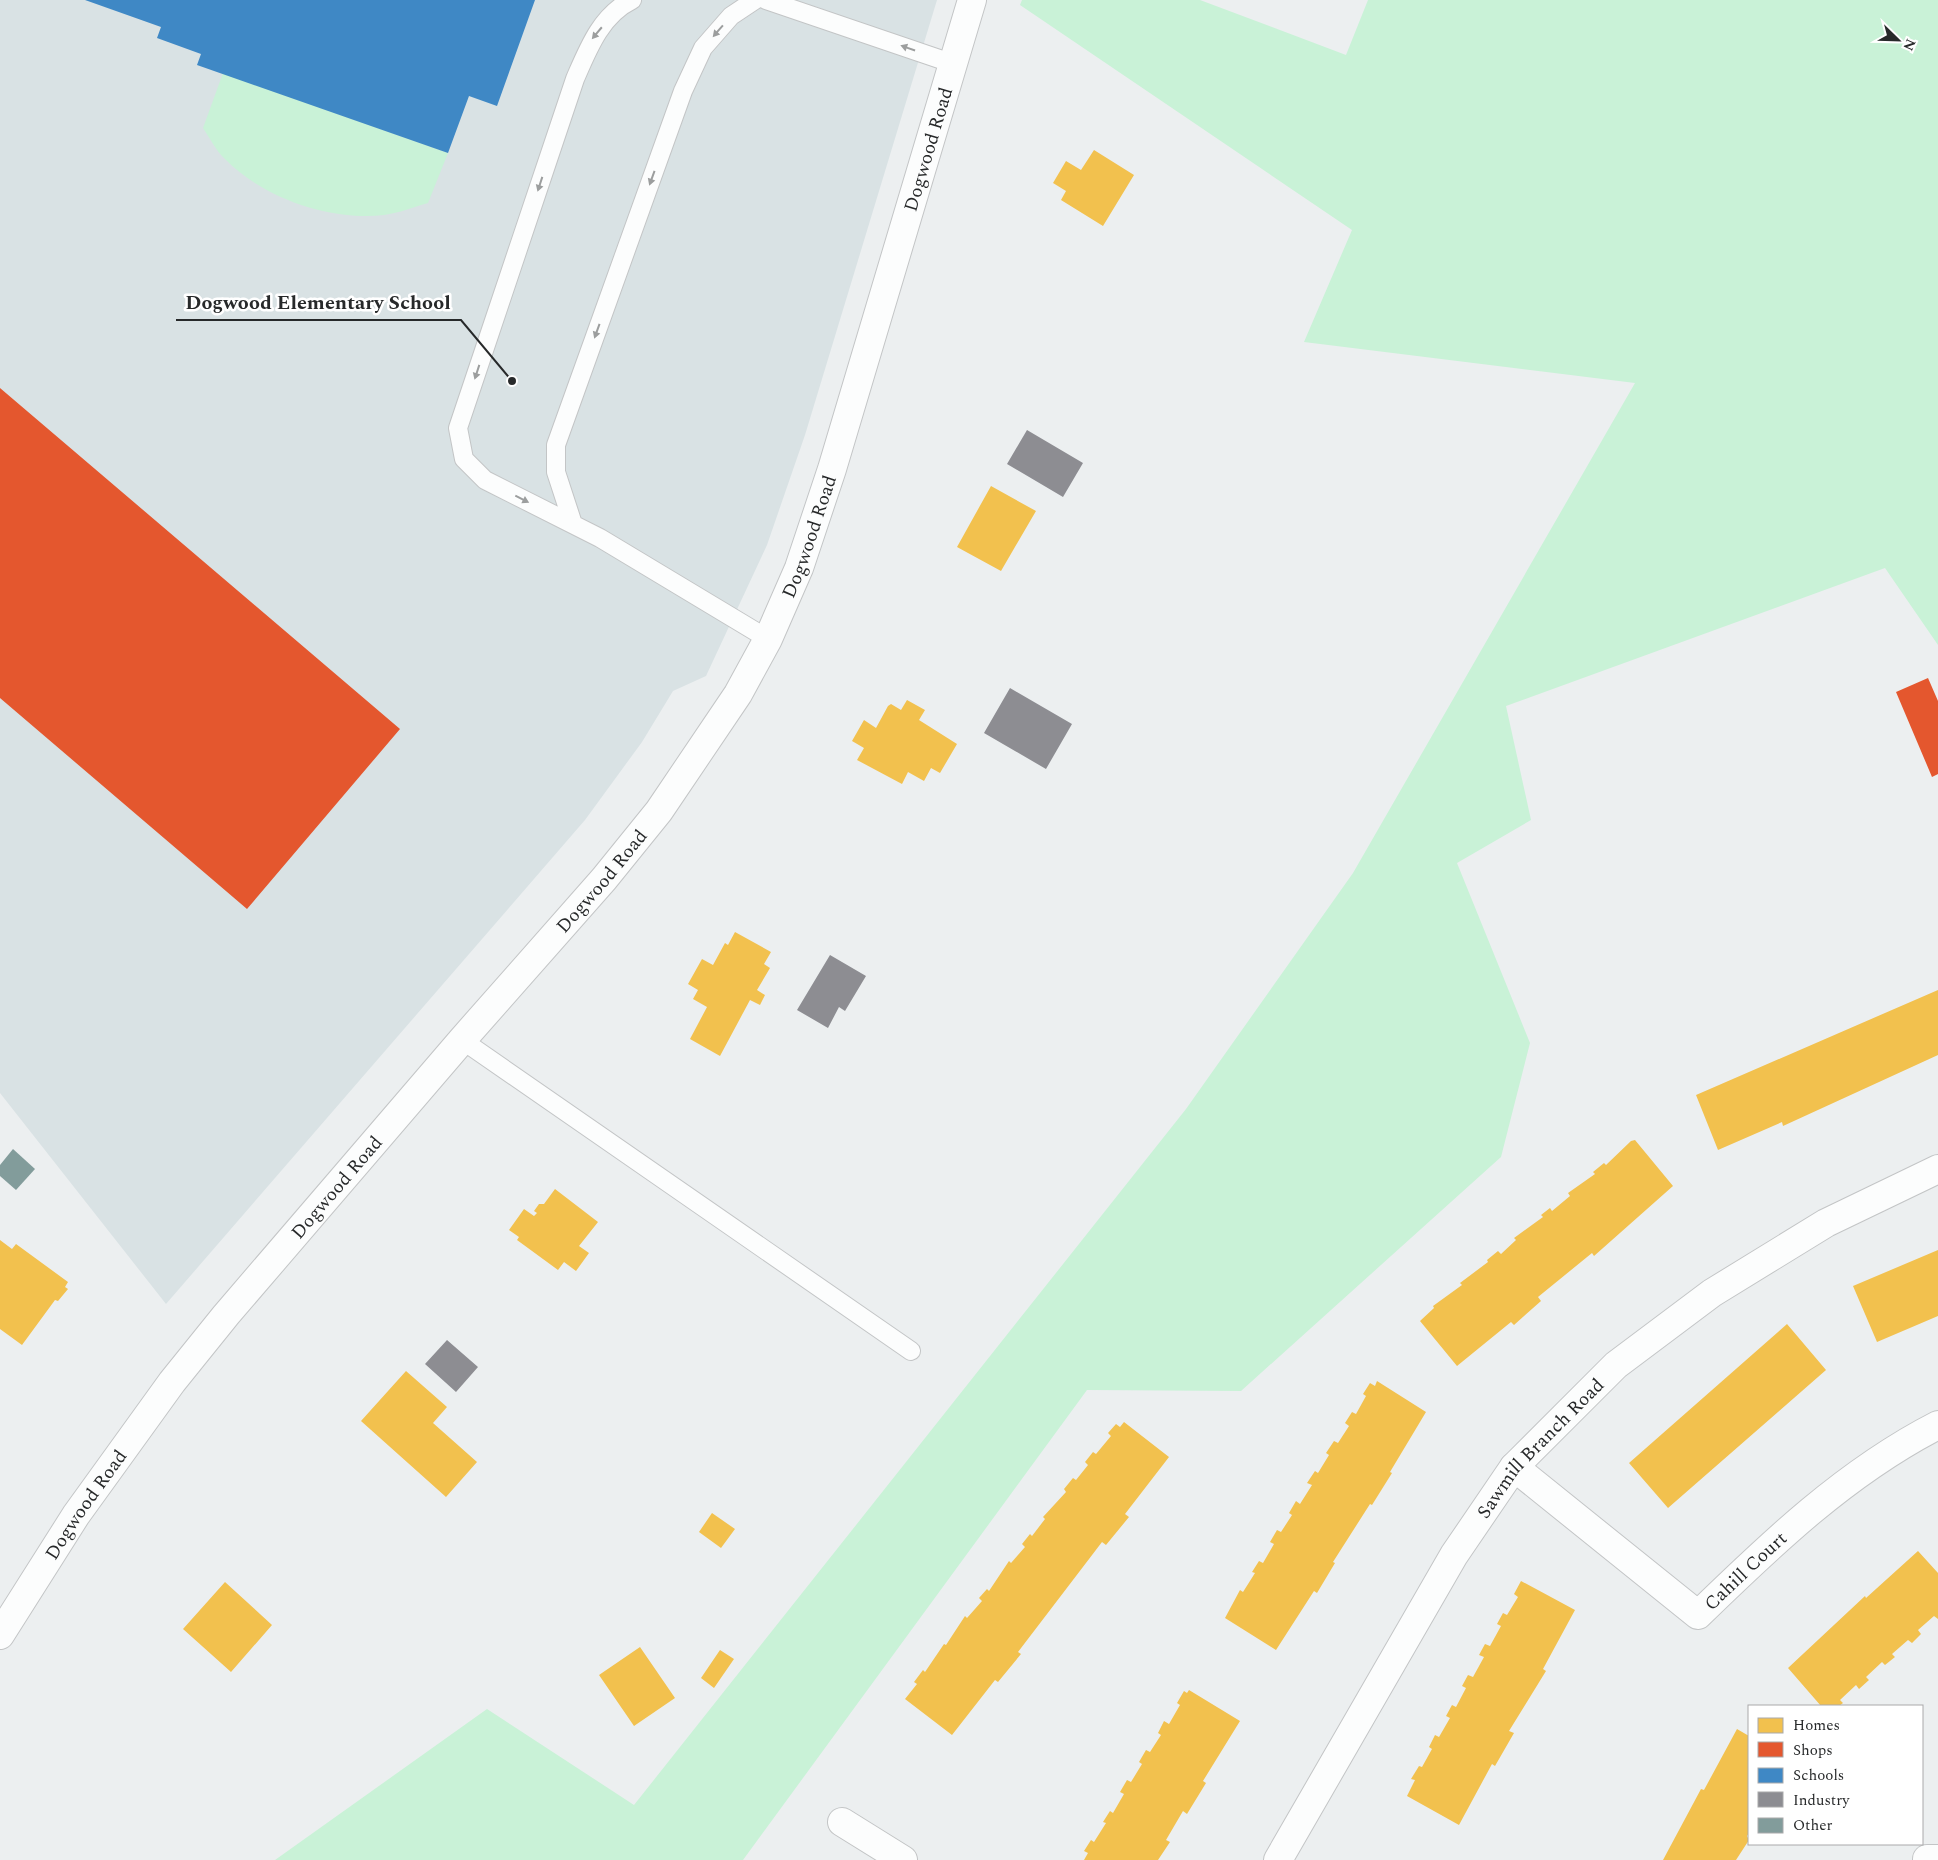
<svg xmlns="http://www.w3.org/2000/svg" width="1938" height="1860" font-family="Spectral,serif">
<style>
.built{fill:#d9e2e4}
.green{fill:#c9f2d7}
.homes{fill:#f2c14e}
.shops{fill:#e4572e}
.schools{fill:#3f88c5}
.industry{fill:#8d8d92}
.building{fill:#829c9b}
.lines{fill:none;stroke-linecap:round;stroke-linejoin:round}
.lane-casing{stroke:#c3c5c6;stroke-width:20}
.street-casing{stroke:#c3c5c6;stroke-width:30}
.secondary-casing{stroke:#c3c5c6;stroke-width:30}
.lane{stroke:#fcfdfd;stroke-width:18}
.street{stroke:#fcfdfd;stroke-width:28}
.secondary{stroke:#fcfdfd;stroke-width:28}
.oneway{fill:#9c9e9e}
.labels{text-anchor:middle;stroke-width:5;stroke-linejoin:round;paint-order:stroke}
.street-label{font-size:19px;fill:#27292a;stroke:#fff}
.leader{fill:none;stroke:#27292a;stroke-width:2}
.callout-dot{fill:#27292a;stroke:#fff;stroke-width:2}
.callout-label{font-size:20px;text-anchor:middle;font-weight:bold;fill:#27292a;stroke:#fff;stroke-width:5;stroke-linejoin:round;paint-order:stroke}
</style>
<rect width="100%" height="100%" fill="#eceff0"/>
<path class="built" d="M0,0h937l-132,435 -38,110 -61,131 -33,15 -31,51 -57,78 -419,484 -166,-211z"/>
<path class="green" d="M1022,0h178l146,55 22,-55h570v645l-53,-77 -379,138 25,114 -74,43 73,180 -29,114 -260,234 -154,-1 -344,470h-468l212,-151 147,96 552,-696 167,-236 282,-490 -331,-41 48,-112 -332,-225z
M223,73l225,80 -20,50c-14,4 -29,10 -44,12 -54,6 -121,-17 -159,-56 -9,-8 -15,-21 -22,-31z"/>
<path class="homes" d="M1094,150l40,25 -31,51 -42,-26 5,-9 -13,-8 13,-22 15,9z
M991,486l45,25 -35,60 -44,-24z
M907,700l18,10 -6,10 38,24 -17,29 -9,-5 -7,13 -16,-9 -6,12 -45,-24 7,-12 -12,-7 12,-21 12,8 12,-22 3,-2 10,6z
M735,932l36,20 -7,12 6,4 -13,22 8,5 -5,10 -10,-5 -30,56 -30,-17 17,-32 -14,-8 5,-9 -10,-6 14,-25 11,6 12,-22 3,2z
M1938,990v65l-155,71 -1,-4 -64,28 -22,-55z
M1635,1140l38,46 -79,70 -2,-3 -54,44 3,4 -27,24 -3,-3 -54,44 -37,-45 14,-13 -1,-2 29,-21 -2,-2 28,-21 -1,-2 11,-9 3,3 15,-14 -2,-2 29,-21 -2,-2 9,-7 2,3 18,-15 -2,-3 27,-19 -2,-2 11,-9 2,2 25,-24z
M555,1189l43,33 -19,24 10,7 -13,18 -12,-9 -6,8 -41,-30 2,-3 -10,-7 15,-21 10,7 3,-3 -3,-2 5,-7h5z
M0,1240l12,9 4,-5 52,38 -3,5 3,2 -10,12 -3,-1 -33,45 -22,-16z
M1938,1250v66l-61,26 -24,-56z
M1787,1324l39,46 -158,138 -39,-45z
M406,1371l41,36 -14,16 44,39 -31,35 -85,-76z
M1377,1381l49,31 -36,60 2,1 -20,32 -2,-1 -37,58 2,1 -18,30 -3,-2 -38,59 -51,-32 15,-28 3,2 12,-19 -3,-1 7,-11 4,2 11,-19 -4,-2 7,-12 4,2 11,-17 -3,-2 7,-12 4,3 12,-19 -5,-2 8,-12 3,2 11,-18 -3,-2 8,-12 4,2 11,-17 -4,-3 7,-11 4,2 10,-18 -3,-2 7,-11 5,3z
M1124,1422l45,35 -44,57 4,3 -23,28 -4,-3 -84,110 3,2 -23,28 -3,-2 -43,55 -47,-36 12,-15 -3,-2 9,-12 2,2 19,-28 2,1 19,-29 2,2 15,-17 -3,-3 8,-9 2,2 20,-30 2,2 14,-16 -3,-3 8,-10 2,2 13,-17 -2,-2 23,-25 -2,-3 9,-11 3,2 12,-15 -3,-3 8,-10 3,2 15,-18 -3,-3 8,-9 4,3z
M712,1513l23,16 -14,19 -22,-16z
M1918,1551l20,22v46l-4,-3 -16,14 3,4 -9,9 -4,-3 -16,14 3,3 -10,8 -3,-3 -16,15 3,3 -10,9 -3,-4 -16,15 3,3 -4,3h-18l-33,-38 77,-72 1,2z
M1521,1581l54,29 -32,59 3,2 -37,60 5,2 -19,33 -3,-2 -33,61 -52,-29 8,-16 -4,-1 8,-13 3,1 10,-18 -3,-2 6,-12 4,2 11,-19 -4,-2 6,-11 4,2 10,-19 -4,-2 6,-11 5,2 11,-20 -5,-2 6,-11 5,2 11,-20 -4,-2 6,-11 4,2 11,-18 -4,-3z
M225,1582l47,43 -41,47 -48,-43z
M640,1647l35,51 -41,28 -35,-51z
M720,1650l14,9 -20,29 -13,-10z
M1189,1690l51,31 -37,60 3,2 -19,31 -4,-3 -17,29 4,2 -12,18h-74l4,-7 -4,-2 7,-11 3,2 12,-19 -3,-1 7,-11 3,2 11,-19 -4,-2 7,-12 4,2 11,-18 -3,-2 7,-12 4,2 11,-17 -3,-2 6,-12 5,3 11,-19 -3,-2 7,-12 3,2z
M1737,1729l12,7v97l-2,3 2,4 -13,20h-73l38,-71 3,1z"/>
<path class="shops" d="M0,388l400,341 -153,180 -247,-211z
M1928,678l10,23v73l-6,3 -36,-85z"/>
<path class="schools" d="M85,0h450l-38,106 -28,-10 -21,57 -251,-88 4,-11 -44,-16 4,-11z"/>
<path class="industry" d="M1027,430l56,33 -20,34 -56,-33z
M1010,688l62,36 -26,45 -62,-36z
M830,955l36,21 -21,35 -6,-4 -11,21 -31,-18z
M447,1340l31,27 -22,25 -31,-28z"/>
<path class="building" d="M13,1149l22,20 -19,21 -16,-14v-11z"/>
<g class="lines">
<g class="lane-casing">
<path id="lane" d="M632,0c-31,15 -44,49 -57,79l-117,349 6,31 21,21 115,58 168,101
M766,0l188,64
M573,524l-17,-52v-27l127,-354 20,-43 28,-32 24,-16
M462,1040l449,311"/>
</g>
<g class="street-casing">
<g id="street">
<path id="s1" d="M1514,1467l184,148c73,-71 148,-143 240,-190"/>
<path d="M842,1822l61,38"/>
<path d="M1927,1859h11"/>
<path id="s2" d="M1278,1860l176,-305 60,-88 102,-102 96,-72 114,-70 112,-54"/>
</g>
</g>
<g class="secondary-casing">
<g id="secondary">
<path id="s3" d="M0,1635l76,-120 96,-133 54,-67 236,-275 142,-161 55,-68 79,-117 30,-55 31,-71 33,-99 140,-469"/>
</g>
</g>
<use href="#lane" class="lane"/>
<use href="#street" class="street"/>
<use href="#secondary" class="secondary"/>
</g>
<defs><path id="oneway-solid" d="M-6-.8H1V-3.2L6.5 0L1 3.2V.8H-6Z" transform="scale(1.25)"/></defs>
<g class="oneway">
<use href="#oneway-solid" transform="translate(718 31) rotate(131)"/>
<use href="#oneway-solid" transform="translate(597 33) rotate(130)"/>
<use href="#oneway-solid" transform="translate(908 48) rotate(-161)"/>
<use href="#oneway-solid" transform="translate(652 178) rotate(110)"/>
<use href="#oneway-solid" transform="translate(540 184) rotate(108)"/>
<use href="#oneway-solid" transform="translate(597 331) rotate(110)"/>
<use href="#oneway-solid" transform="translate(477 372) rotate(108)"/>
<use href="#oneway-solid" transform="translate(522 499) rotate(27)"/>
</g>
<g class="labels">
<g class="street-label">
<text dy="7" stroke="none"><textPath href="#s3" startOffset="1776">Dogwood Road</textPath></text>
<text dy="7" stroke="none"><textPath href="#s3" startOffset="1371">Dogwood Road</textPath></text>
<text dy="7" stroke="none"><textPath href="#s3" startOffset="966">Dogwood Road</textPath></text>
<text dy="7" stroke="none"><textPath href="#s3" startOffset="561">Dogwood Road</textPath></text>
<text dy="7" stroke="none"><textPath href="#s2" startOffset="490">Sawmill Branch Road</textPath></text>
<text dy="7" stroke="none"><textPath href="#s3" startOffset="156">Dogwood Road</textPath></text>
<text dy="7" stroke="none"><textPath href="#s1" startOffset="301">Cahill Court</textPath></text>
</g>
</g>
<path class="leader" d="M512 381L461 320H176"/>
<circle class="callout-dot" cx="512" cy="381" r="5"/>
<g class="callout-label">
<text x="318" y="309">Dogwood Elementary School</text>
</g>
<rect x="1748" y="1705" width="175" height="140" fill="#ffffff" stroke="#a9a9aa"/>
<rect x="1758" y="1718" width="25" height="15" fill="#f2c14e" stroke="#a9a9aa"/>
<text x="1793" y="1730" font-size="15" fill="#27292a">Homes</text>
<rect x="1758" y="1742" width="25" height="15" fill="#e4572e" stroke="#a9a9aa"/>
<text x="1793" y="1755" font-size="15" fill="#27292a">Shops</text>
<rect x="1758" y="1768" width="25" height="15" fill="#3f88c5" stroke="#a9a9aa"/>
<text x="1793" y="1780" font-size="15" fill="#27292a">Schools</text>
<rect x="1758" y="1792" width="25" height="15" fill="#8d8d92" stroke="#a9a9aa"/>
<text x="1793" y="1805" font-size="15" fill="#27292a">Industry</text>
<rect x="1758" y="1818" width="25" height="15" fill="#829c9b" stroke="#a9a9aa"/>
<text x="1793" y="1830" font-size="15" fill="#27292a">Other</text>
<g transform="translate(1898 40) rotate(113)" stroke="#ffffff" stroke-width="4" paint-order="stroke">
<path d="M0-4L9 19L0 12L-9 19Z" fill="#27292a"/>
<text y="-8" font-size="14" font-weight="bold" text-anchor="middle" fill="#27292a">N</text>
</g>
</svg>
